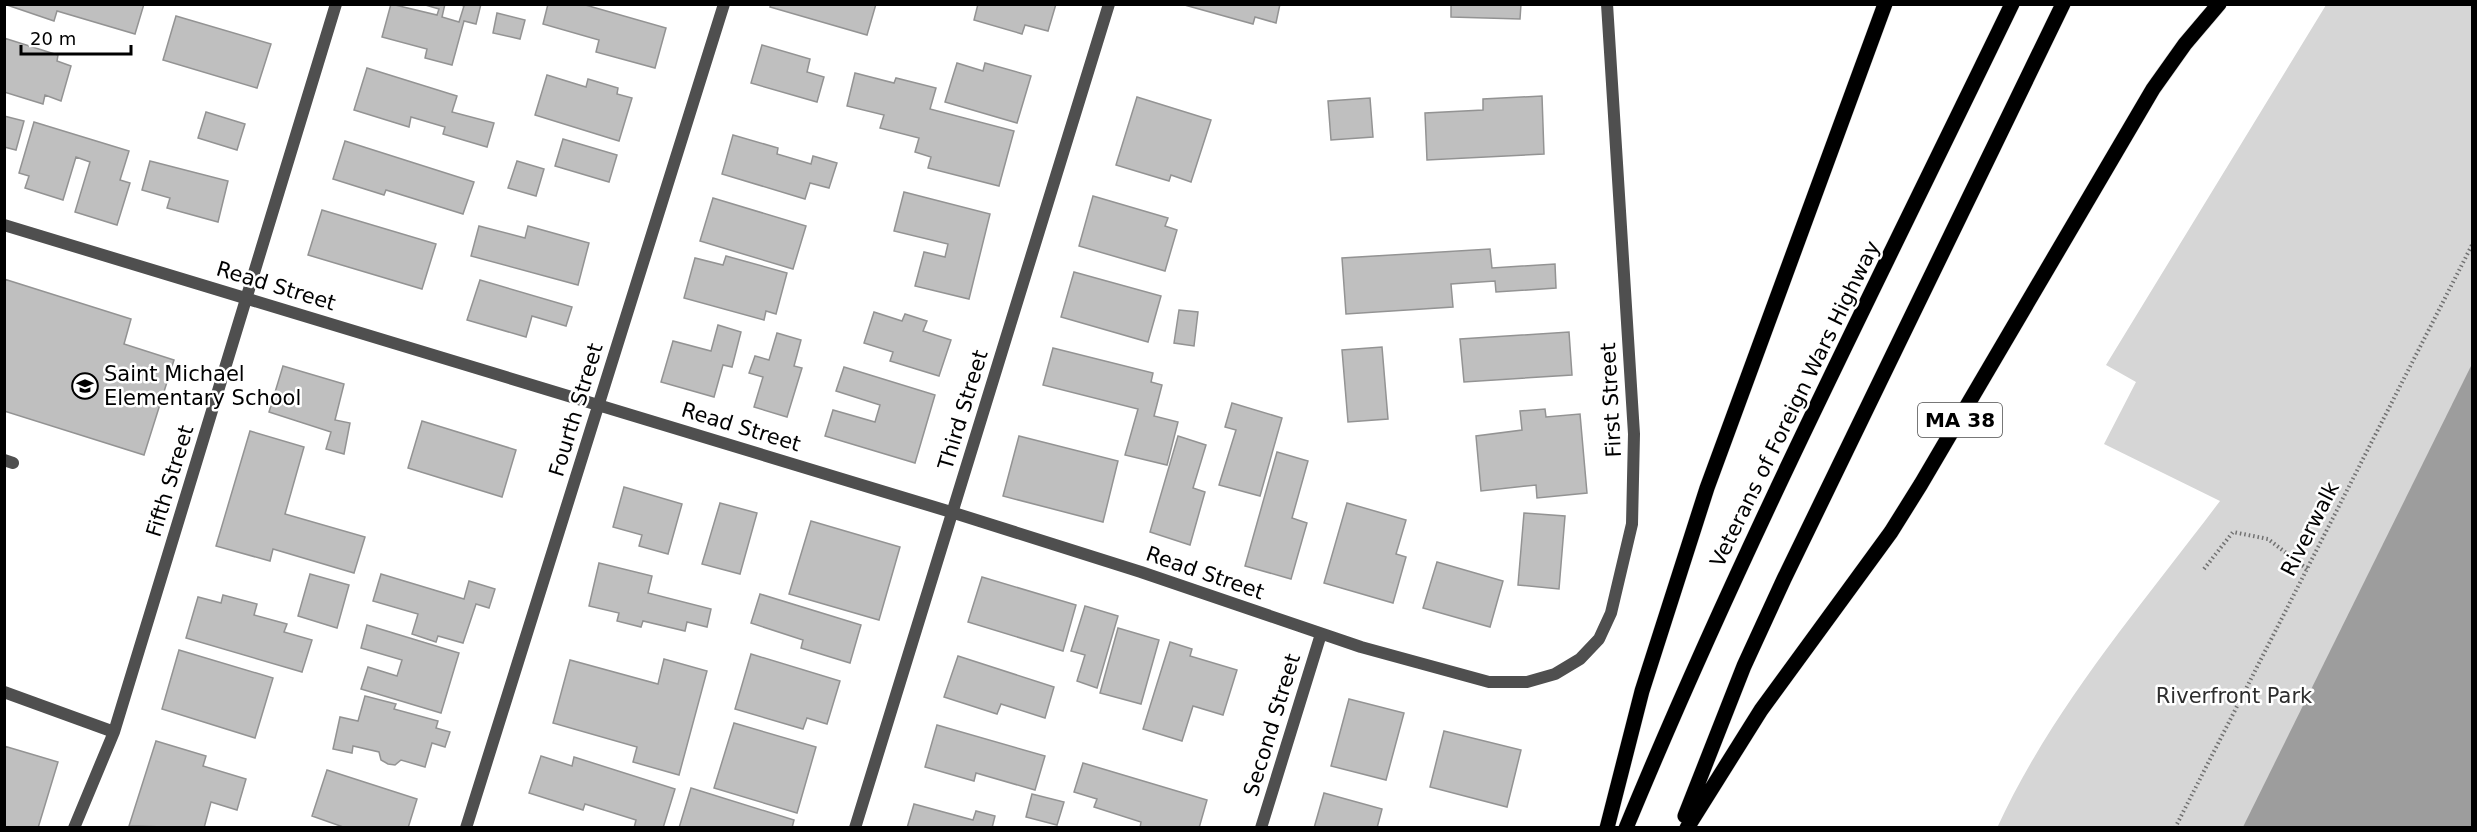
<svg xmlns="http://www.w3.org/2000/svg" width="2477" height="832" font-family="'DejaVu Sans',sans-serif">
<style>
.green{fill:#d6d6d6}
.water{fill:#9d9d9d}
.building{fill:#bfbfbf;stroke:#939393;stroke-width:1.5}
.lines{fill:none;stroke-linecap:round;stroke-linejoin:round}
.primary-casing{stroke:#dbdbdb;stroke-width:16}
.path{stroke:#717171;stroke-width:4;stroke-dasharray:1.5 3;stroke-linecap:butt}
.lane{stroke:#4f4f4f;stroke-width:12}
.street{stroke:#4f4f4f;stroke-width:12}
.primary{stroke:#000;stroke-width:15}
.labels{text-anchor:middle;stroke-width:5;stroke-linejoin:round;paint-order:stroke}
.shield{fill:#fff;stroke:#4c4c4c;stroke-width:1.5}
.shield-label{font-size:20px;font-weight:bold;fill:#000}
.street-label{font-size:21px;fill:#000;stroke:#fff}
.poi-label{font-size:21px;fill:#000;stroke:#fff;text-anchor:start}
.park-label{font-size:21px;fill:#2d2d2d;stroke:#fff}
</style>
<rect width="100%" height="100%" fill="#fff"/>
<path class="green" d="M2326,5h146v511l-161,311 -314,1c55,-120 144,-222 223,-327l-116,-57 32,-62 -30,-17z"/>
<path class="water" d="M2472,364v463h-229z"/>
<path class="building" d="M4,4h140l-9,30 -78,-23 -3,10z
M391,4l46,11 2,-6 -17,-5h23l-3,13 17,5 5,-16 -6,-2h23l-5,20 -12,-3 -12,44 -27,-7 2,-9 -45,-12z
M548,4h34l84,24 -11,40 -59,-16 3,-12 -56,-16z
M771,4h105l-9,31 -97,-28z
M978,4h78l-8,27 -23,-6 -3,9 -48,-14z
M1181,4h99l-4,19 -21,-6 -2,7z
M1451,4h70l-1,15 -69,-2z
M497,13l28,7 -5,19 -27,-6z
M176,16l95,28 -14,44 -94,-28z
M4,38l54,17 -1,6 14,5 -10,35 -16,-6 -2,9 -39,-12z
M762,45l48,14 -3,13 17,5 -7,25 -66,-19z
M957,63l26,8 2,-8 46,13 -14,47 -72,-21z
M367,68l90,28 -5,16 42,11 -7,24 -44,-13 2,-7 -34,-10 -2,10 -55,-17z
M855,73l39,10 2,-5 40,10 -6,21 84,22 -15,55 -71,-18 3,-11 -16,-5 4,-14 -39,-10 4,-13 -37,-9z
M547,75l39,12 2,-8 30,9 -1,6 15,4 -13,43 -84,-26z
M1542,96l2,58 -117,6 -2,-47 58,-3v-11z
M1137,97l74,23 -20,62 -20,-7 -2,6 -53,-16z
M1370,98l3,39 -42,3 -3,-39z
M206,112l39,12 -8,26 -39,-12z
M4,116l20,5 -8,29 -12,-3z
M34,122l95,29 -9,29 10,3 -13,42 -42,-13 15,-50 -14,-5 -13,43 -38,-12 4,-12 -10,-3z
M733,135l45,13 -1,6 34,10 2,-8 24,7 -8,25 -19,-5 -5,16 -83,-25z
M563,139l54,16 -8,27 -54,-16z
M345,141l129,41 -11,32 -77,-24 -2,5 -51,-16z
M150,161l78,20 -10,41 -51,-14 3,-10 -28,-8z
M517,161l27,8 -8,27 -28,-8z
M904,192l86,22 -21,85 -54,-13 9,-34 21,5 3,-13 -54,-13z
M1093,196l75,22 -3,8 12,4 -12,41 -86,-25z
M713,198l93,28 -13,43 -93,-28z
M322,210l114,34 -14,45 -114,-34z
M479,226l46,12 3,-12 61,17 -11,42 -107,-29z
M1490,249l2,19 63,-4 1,24 -60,4 -1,-11 -44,3 2,23 -107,7 -4,-56z
M726,256l61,17 -11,41 -10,-3 -2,9 -80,-22 11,-40 28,7z
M1074,272l87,24 -13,46 -87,-25z
M4,279l127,40 -7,25 50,16 -30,95 -140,-44z
M480,280l92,27 -6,19 -34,-10 -6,21 -59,-17z
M1179,310l19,2 -4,34 -20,-3z
M874,312l28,9 3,-7 22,7 -4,10 28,9 -12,36 -49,-15 3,-9 -29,-9z
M718,325l23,7 -9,35 -9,-2 -9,32 -53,-15 12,-41 38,10z
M1569,332l3,43 -108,7 -4,-43z
M777,333l24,7 -7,26 8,2 -15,49 -33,-10 9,-30 -14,-4 6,-17 14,4z
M1382,347l6,72 -40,3 -6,-72z
M1053,348l100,25 -2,9 11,3 -8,31 24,6 -11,43 -42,-10 13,-46 -95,-24z
M283,366l61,18 -9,36 15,3 -6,31 -18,-5 5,-17 -62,-20z
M844,367l91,28 -20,68 -90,-27 8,-26 42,12 5,-17 -44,-14z
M1232,403l50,15 -22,78 -41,-11 17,-55 -11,-3z
M1545,409l1,8 34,-3 7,79 -50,5 -1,-13 -55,6 -5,-55 46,-6 -2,-19z
M422,421l94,29 -14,47 -94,-29z
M250,431l54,16 -19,67 80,23 -11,36 -81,-24 -3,12 -54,-15z
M1019,436l99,25 -15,61 -100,-26z
M1178,436l28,9 -13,43 12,4 -15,53 -40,-13z
M1277,452l31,9 -16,57 15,5 -16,56 -46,-13z
M624,487l58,17 -14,50 -29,-8 3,-11 -29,-8z
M720,503l37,10 -17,61 -38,-10z
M1347,503l59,17 -10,34 10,3 -13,46 -69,-20z
M1524,513l41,3 -6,73 -41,-4z
M811,521l89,26 -21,73 -90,-26z
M1437,562l66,19 -13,46 -67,-19z
M599,563l53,13 -4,17 63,16 -4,18 -20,-5 -2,9 -42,-10 -2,6 -24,-6 2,-8 -30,-7z
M310,574l39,11 -12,43 -39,-12z
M381,574l83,25 5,-18 26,8 -6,19 -13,-4 -13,39 -25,-7 -2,6 -24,-8 6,-20 -45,-13z
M982,577l94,28 -13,46 -95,-29z
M760,594l101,31 -11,38 -49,-15 2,-8 -52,-17z
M223,595l34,9 -3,11 33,9 -3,8 28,8 -10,32 -116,-34 12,-41 23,6z
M1085,606l33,10 -21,72 -20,-7 8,-26 -14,-4z
M367,625l92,28 -18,60 -80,-24 7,-22 29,9 5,-16 -41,-12z
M1118,628l41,12 -18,64 -41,-11z
M1170,642l22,7 -2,7 47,14 -14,45 -30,-9 -11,35 -39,-12z
M179,650l94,28 -18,60 -93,-29z
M751,654l89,27 -13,43 -20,-6 -4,11 -68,-20z
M958,656l96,31 -9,31 -44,-14 -4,10 -53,-17z
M664,659l43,12 -28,104 -46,-13 4,-15 -84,-24 17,-63 88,24z
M365,696l31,8 -2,5 44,12 -2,7 14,4 -5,15 -13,-4 -7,24 -24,-7 -6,5 -7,-1 -7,-4 -2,-8 -26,-6 -1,7 -19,-4 7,-32 18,4z
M1349,699l55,14 -18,67 -55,-14z
M734,723l82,24 -19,66 -83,-25z
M937,725l108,31 -10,34 -59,-17 -2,8 -49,-14z
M1444,731l77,19 -14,57 -77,-20z
M156,741l50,15 -3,10 43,13 -9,31 -26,-8 -7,26 -75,-2z
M4,746l54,16 -20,66h-34z
M541,756l31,10 2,-9 101,32 -12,39h-29l2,-8 -51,-16 -2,6 -54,-17z
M1083,763l124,37 -8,28h-59l1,-6 -47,-15 3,-8 -23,-7z
M327,770l90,29 -9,29h-62l-34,-12z
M691,788l103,32 -2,8h-113z
M1324,793l58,16 -5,19h-63z
M1032,794l32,8 -7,23 -31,-8z
M914,804l59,16 3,-9 19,5 -3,12h-85z"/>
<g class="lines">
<g class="primary-casing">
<path id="primary" d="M1685,816l59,-150 40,-87 279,-575
M1607,828l35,-137 65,-203 178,-484
M1626,828c116,-281 254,-551 386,-824
M1687,828l74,-118 130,-178 30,-48 232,-395 32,-45 34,-40"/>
</g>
<path class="path" d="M2204,569l29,-37 35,7 39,30
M2175,828l297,-583"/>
<path class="lane" d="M4,460l9,3"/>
<path class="street" d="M4,225l947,287 190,60 220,75 128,35h38l28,-8 25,-15 19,-20 12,-26 21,-89 2,-90 -27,-430
M4,692l110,40
M74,828l40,-96 222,-728
M466,828l258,-824
M855,828l254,-824
M1261,828l60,-194"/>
<use href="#primary" class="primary"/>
</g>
<defs>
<g id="school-ring" transform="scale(1.35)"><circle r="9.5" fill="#fff" stroke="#000" stroke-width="1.5"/><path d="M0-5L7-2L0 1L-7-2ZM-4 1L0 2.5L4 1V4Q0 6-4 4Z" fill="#000"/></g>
</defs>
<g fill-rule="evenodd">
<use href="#school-ring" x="85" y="386"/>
</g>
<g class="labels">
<rect class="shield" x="1918" y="403" width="84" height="34" rx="4.5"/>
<g class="shield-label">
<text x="1960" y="427">MA 38</text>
</g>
<g class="street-label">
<text transform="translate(276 286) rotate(17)" y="7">Read Street</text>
<text transform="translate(1611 400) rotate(-93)" y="7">First Street</text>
<text transform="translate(1795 404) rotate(-64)" y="7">Veterans of Foreign Wars Highway</text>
<text transform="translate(576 410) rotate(-73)" y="7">Fourth Street</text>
<text transform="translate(963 410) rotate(-73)" y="7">Third Street</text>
<text transform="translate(741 427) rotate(17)" y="7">Read Street</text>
<text transform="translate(170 481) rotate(-73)" y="7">Fifth Street</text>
<text transform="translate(2310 529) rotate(-63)" y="7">Riverwalk</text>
<text transform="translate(1205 573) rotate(19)" y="7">Read Street</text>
<text transform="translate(1272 725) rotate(-73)" y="7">Second Street</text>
</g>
<g class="poi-label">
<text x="104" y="381">Saint Michael<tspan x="104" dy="24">Elementary School</tspan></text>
</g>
<g class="park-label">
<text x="2234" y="703">Riverfront Park</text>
</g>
</g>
<rect width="2477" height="832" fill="none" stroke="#000000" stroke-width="12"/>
<path d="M21 45v9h110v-9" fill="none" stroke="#000000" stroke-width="3"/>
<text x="30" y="45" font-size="18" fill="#000000" stroke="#ffffff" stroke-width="4.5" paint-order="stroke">20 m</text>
</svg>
